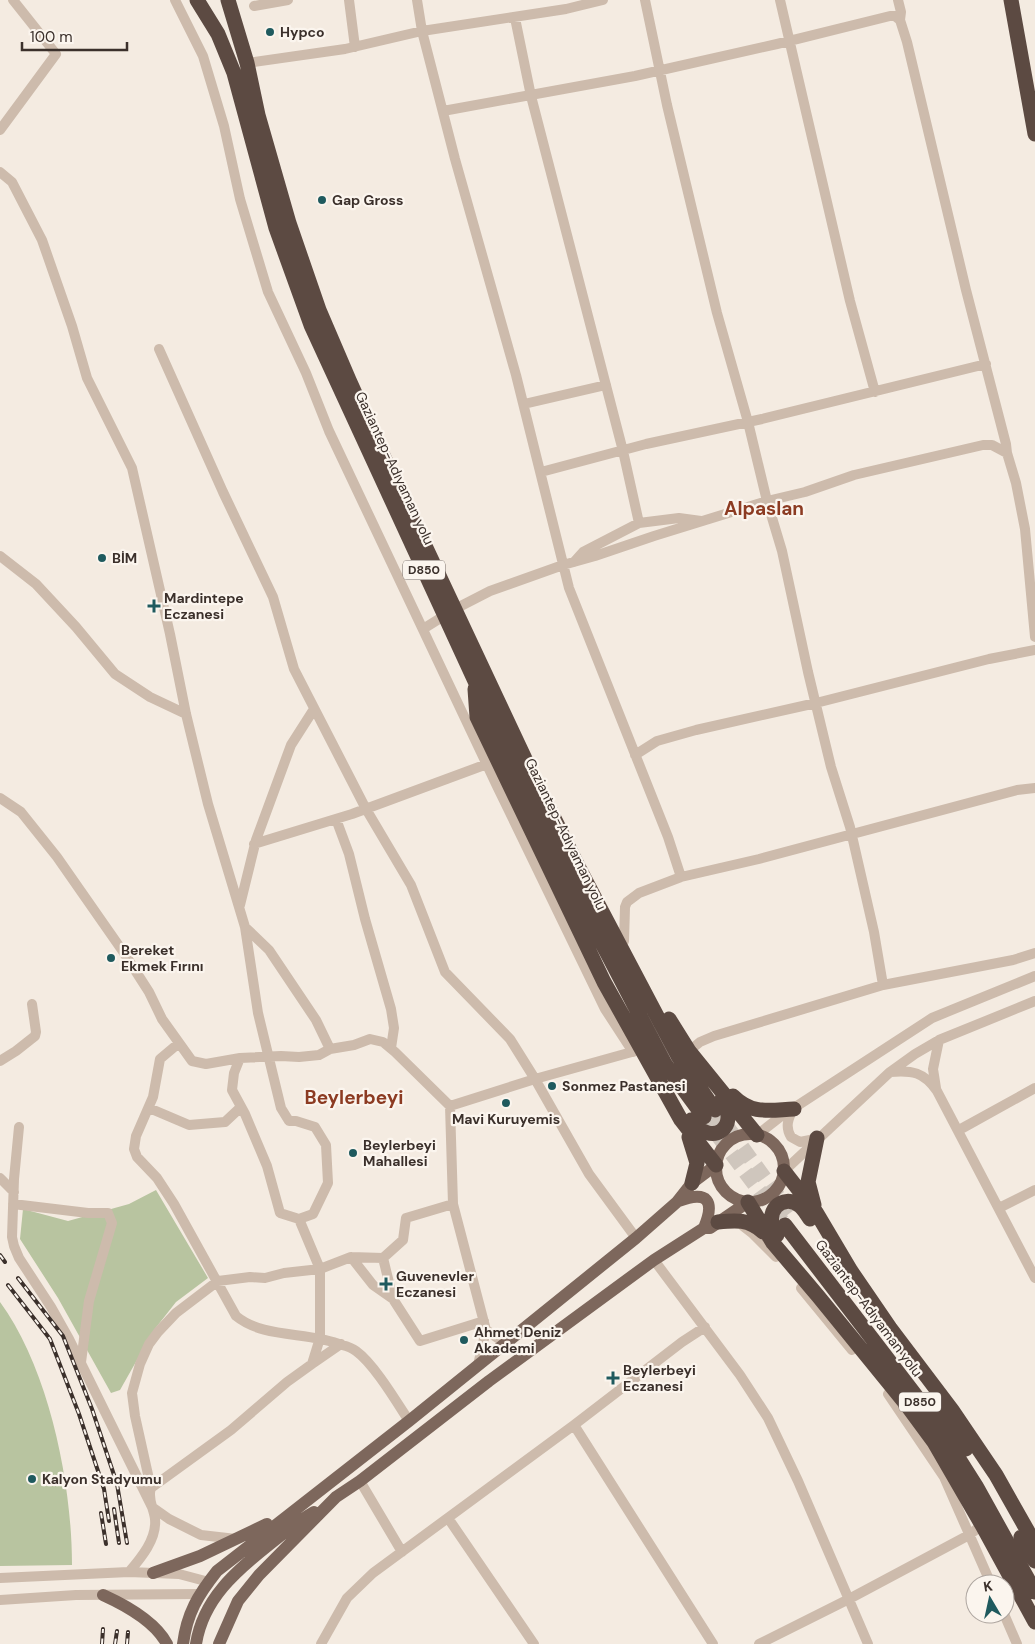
<svg xmlns="http://www.w3.org/2000/svg" width="1035" height="1644" font-family="'DM Sans',sans-serif">
<style>
.green{fill:#b8c4a0}
.lines{fill:none;stroke-linecap:round;stroke-linejoin:round}
.highway-tunnel{stroke:#cfc6bd;stroke-width:15;stroke-dasharray:15 8;stroke-linecap:butt}
.minor{stroke:#cdbbac;stroke-width:10}
.major{stroke:#7d675c;stroke-width:12}
.highway{stroke:#5c4a42;stroke-width:15}
.rail-casing{stroke:#3b302b;stroke-width:4}
.rail{stroke:#fbf5ee;stroke-width:2;stroke-dasharray:5.5;stroke-linecap:butt}
.poi-dot{fill:#1f5a5e;stroke:#fbf5ee;stroke-width:2}
.labels{text-anchor:middle;stroke-width:4.5;stroke-linejoin:round;paint-order:stroke}
.shield{fill:#fbf5ee;stroke:#756b66;stroke-width:1}
.shield-label{font-size:12px;font-weight:bold;fill:#3b302b}
.poi-label{font-size:14px;font-weight:bold;fill:#3b302b;stroke:#fbf5ee;text-anchor:start}
.street-label{font-size:14px;fill:#3b302b;stroke:#fbf5ee}
.district-label{font-size:19px;font-weight:bold;fill:#8c3b22;stroke:#fbf5ee}
</style>
<rect width="100%" height="100%" fill="#f4ebe1"/>
<path class="green" d="M156,1190l52,88 -32,24 -22,28 -34,60 -9,3 -53,-95 -38,-59 3,-30 45,12 61,-17z
M0,1302c49,67 72,181 72,263l-72,1z"/>
<g class="lines">
<path class="highway-tunnel" d="M715,1110l75,103
M704,1117l81,108"/>
<path class="minor" d="M175,0l28,56 21,70 16,73 28,93 38,81 23,58 168,355 108,223 28,43
M349,0l6,47
M417,0l5,31 33,128 61,216 53,213 99,249 13,40
M645,0l22,105 50,208 31,109 19,79 15,50 26,121 23,95 19,60 24,105 9,53
M780,0l70,301 25,91
M898,0l3,12 -1,8
M254,6l34,-6
M515,18l16,78 92,355 16,72
M247,63l98,-14 77,-18 144,-22 37,-9
M443,111l192,-35 142,-32 113,-28h5l5,4 7,22 59,248 40,154 1,9
M0,130l56,-76 -43,-54
M0,172l12,10 30,58 30,86 15,52 45,90 38,166 16,80 22,90 37,123 13,86 23,95 8,13h7l19,6 11,18 2,38 -15,31 -14,5
M159,349l64,143 50,105 21,72 72,140 45,76 34,87 65,67 25,40 54,95 47,64
M524,404l82,-19
M541,472l105,-28 116,-25 224,-55
M0,556l36,28 40,43 39,47 35,23 36,17
M574,562l9,-10 56,-29 40,-5 22,3
M423,629l32,-20 35,-18 73,-26 32,-9 59,-20 113,-35 38,-9 49,-17 129,-30h9l15,8 9,30 9,46 10,108
M635,755l22,-14 39,-11 120,-27 173,-44 46,-9
M0,798l21,14 36,45 67,96 25,39 13,27 30,42 14,3 34,-6 41,-2 18,1 20,-2 11,-6 24,-4 16,-6 13,3 12,10 55,54 3,98 33,126 -8,35
M336,819l13,35 16,65 26,90 3,19 -3,20
M254,844l98,-30 135,-50
M240,905l16,-65 35,-95 23,-36
M245,927l24,23 47,70 14,29
M624,941l1,-34 2,-5 12,-9 42,-16 78,-18 258,-69 18,-2
M179,1043l-19,16 -7,38 -17,39 -2,13 3,8 20,21 17,26 62,112c28,23 72,15 106,29 4,1 10,3 14,6 18,13 40,50 53,70
M689,1051l11,-9 14,-6 169,-51 130,-25 22,-7
M0,1061l16,-10 19,-15 1,-4 -4,-28
M890,1072c22,-2 34,0 47,19l98,187
M936,1088l-3,-19 6,-29
M450,1106l85,-27 104,-29
M149,1108l40,17 36,-3 16,-15
M793,1109c-5,10 -8,18 -2,28l9,5 15,-3
M19,1127l-5,52 -2,58 2,9 5,12 32,49 18,32 83,168 17,12 32,16 35,4
M959,1130l76,-42
M757,1135l23,-18 152,-99 103,-42
M784,1171l106,-99 25,-18 24,-14 96,-39
M0,1178l14,14
M13,1204l75,9h20l4,10 -23,78 -8,61
M453,1204l-47,14 -3,22 -20,18 10,41 27,42 64,-20
M999,1208l36,-18
M743,1226l9,7 24,24
M351,1257l22,28 20,14
M654,1260l86,115 28,43 30,63 70,163
M801,1288l51,62
M486,1330l19,13
M312,1364l29,-20
M888,1394l56,83 47,107
M574,1425l139,219
M360,1481l42,71
M151,1488l-16,-72 -3,-23 8,-29 9,-20 9,-12 18,-19 42,-32 32,-4 15,1 19,-5 36,-4 31,-12 32,1
M448,1518l86,126
M129,1572c12,-14 28,-33 26,-53 -1,-10 -8,-20 -4,-31l80,-58 56,-48 25,-18 8,-26v-69l-21,-50 -19,-6 -13,-47 -22,-52 -13,-24 2,-17 6,-15
M0,1578l129,-6 50,2 30,8
M0,1600l76,-5 124,-1
M1004,1614l13,30
M321,1644l26,-46 26,-25 201,-148 108,-83 23,-15
M759,1644l90,-45 120,-64 13,-10"/>
<path class="major" d="M716 1168a34 34 0 1 1 68 0a34 34 0 1 1-68 0Z
M679,1201c29,-11 36,0 25,27
M153,1573l47,-17 67,-32
M103,1595c22,10 52,26 64,49
M183,1644c4,-31 15,-49 34,-73l192,-150 227,-183 41,-36 15,-19 24,-18
M196,1644c7,-45 40,-73 74,-100 14,-11 28,-23 44,-32
M219,1644l19,-43 21,-26 77,-78 24,-16 129,-100 165,-121 50,-32h6l38,-26"/>
<path class="highway" d="M197,0l21,34 16,39 42,155 35,97 210,456 47,97 97,186 39,53
M228,0l19,63 11,52 31,108 30,87 30,70 47,104 138,294 45,90 99,188 37,54
M1011,0l24,134
M475,689l2,28 127,265 77,138 35,45
M669,1019l20,32 68,84
M733,1096c19,19 36,14 61,13
M691,1120c20,28 50,8 31,-21
M689,1137l8,26 -5,20
M784,1171l32,41 35,59 39,57 62,82 44,65 39,69
M748,1202l25,41 45,53 88,108 28,38 48,83 53,97
M814,1205l-6,-23 9,-44
M718,1222c18,-2 31,-3 45,10
M785,1225l148,193 43,68 59,106
M777,1235c-16,-23 6,-43 23,-29 4,3 7,9 10,13
M939,1411l27,38
M1021,1537l14,24"/>
<g class="rail-casing">
<path id="rail" d="M0,1255l5,7
M18,1278l45,58 29,73 25,75 10,59
M8,1285l42,54 29,75 25,75 5,32
M114,1509l5,34
M101,1513l5,31
M102,1644l1,-15
M115,1644l2,-13
M127,1644l1,-12"/>
</g>
<use href="#rail" class="rail"/>
</g>
<g class="poi-dot">
<circle cx="270" cy="32" r="5"/>
<circle cx="322" cy="200" r="5"/>
<circle cx="102" cy="558" r="5"/>
<path d="M151.5 598.5h5v5h5v5h-5v5h-5v-5h-5v-5h5z"/>
<circle cx="111" cy="958" r="5"/>
<circle cx="552" cy="1086" r="5"/>
<circle cx="506" cy="1103" r="5"/>
<circle cx="353" cy="1153" r="5"/>
<path d="M383.5 1276.5h5v5h5v5h-5v5h-5v-5h-5v-5h5z"/>
<circle cx="464" cy="1340" r="5"/>
<path d="M610.5 1370.5h5v5h5v5h-5v5h-5v-5h-5v-5h5z"/>
<circle cx="32" cy="1479" r="5"/>
</g>
<g class="labels">
<g class="shield">
<rect x="403" y="560.5" width="42" height="19" rx="4"/>
<rect x="899" y="1392.5" width="42" height="19" rx="4"/>
</g>
<g class="shield-label">
<text x="424" y="574">D850</text>
<text x="920" y="1406">D850</text>
</g>
<g class="poi-label">
<text x="280" y="37">Hypco</text>
<text x="332" y="205">Gap Gross</text>
<text x="112" y="563">BİM</text>
<text x="164" y="603">Mardintepe<tspan x="164" dy="16">Eczanesi</tspan></text>
<text x="121" y="955">Bereket<tspan x="121" dy="16">Ekmek Fırını</tspan></text>
<text x="562" y="1091">Sonmez Pastanesi</text>
<text x="506" y="1124" text-anchor="middle">Mavi Kuruyemis</text>
<text x="363" y="1150">Beylerbeyi<tspan x="363" dy="16">Mahallesi</tspan></text>
<text x="396" y="1281">Guvenevler<tspan x="396" dy="16">Eczanesi</tspan></text>
<text x="474" y="1337">Ahmet Deniz<tspan x="474" dy="16">Akademi</tspan></text>
<text x="623" y="1375">Beylerbeyi<tspan x="623" dy="16">Eczanesi</tspan></text>
<text x="42" y="1484">Kalyon Stadyumu</text>
</g>
<g class="street-label">
<text transform="translate(395 468) rotate(65)" y="5">Gaziantep-Adıyaman yolu</text>
<text transform="translate(566 834) rotate(64)" y="5">Gaziantep-Adıyaman yolu</text>
<text transform="translate(869 1308) rotate(53)" y="5">Gaziantep-Adıyaman yolu</text>
</g>
<g class="district-label">
<text x="764" y="515">Alpaslan</text>
<text x="354" y="1104">Beylerbeyi</text>
</g>
</g>
<g transform="translate(990 1599) rotate(351)"><circle r="24" fill="#fbf5ee" stroke="#aea6a0"/>
<path d="M0-4L9 19L0 12L-9 19Z" fill="#1f5a5e"/>
<text y="-8" font-size="14" font-weight="bold" text-anchor="middle" fill="#3b302b">K</text>
</g>
<path d="M22 42v8h105v-8" fill="none" stroke="#3b302b" stroke-width="2.5"/>
<text x="30" y="42" font-size="15" fill="#3b302b" stroke="#fbf5ee" stroke-width="4" paint-order="stroke">100 m</text>
</svg>
